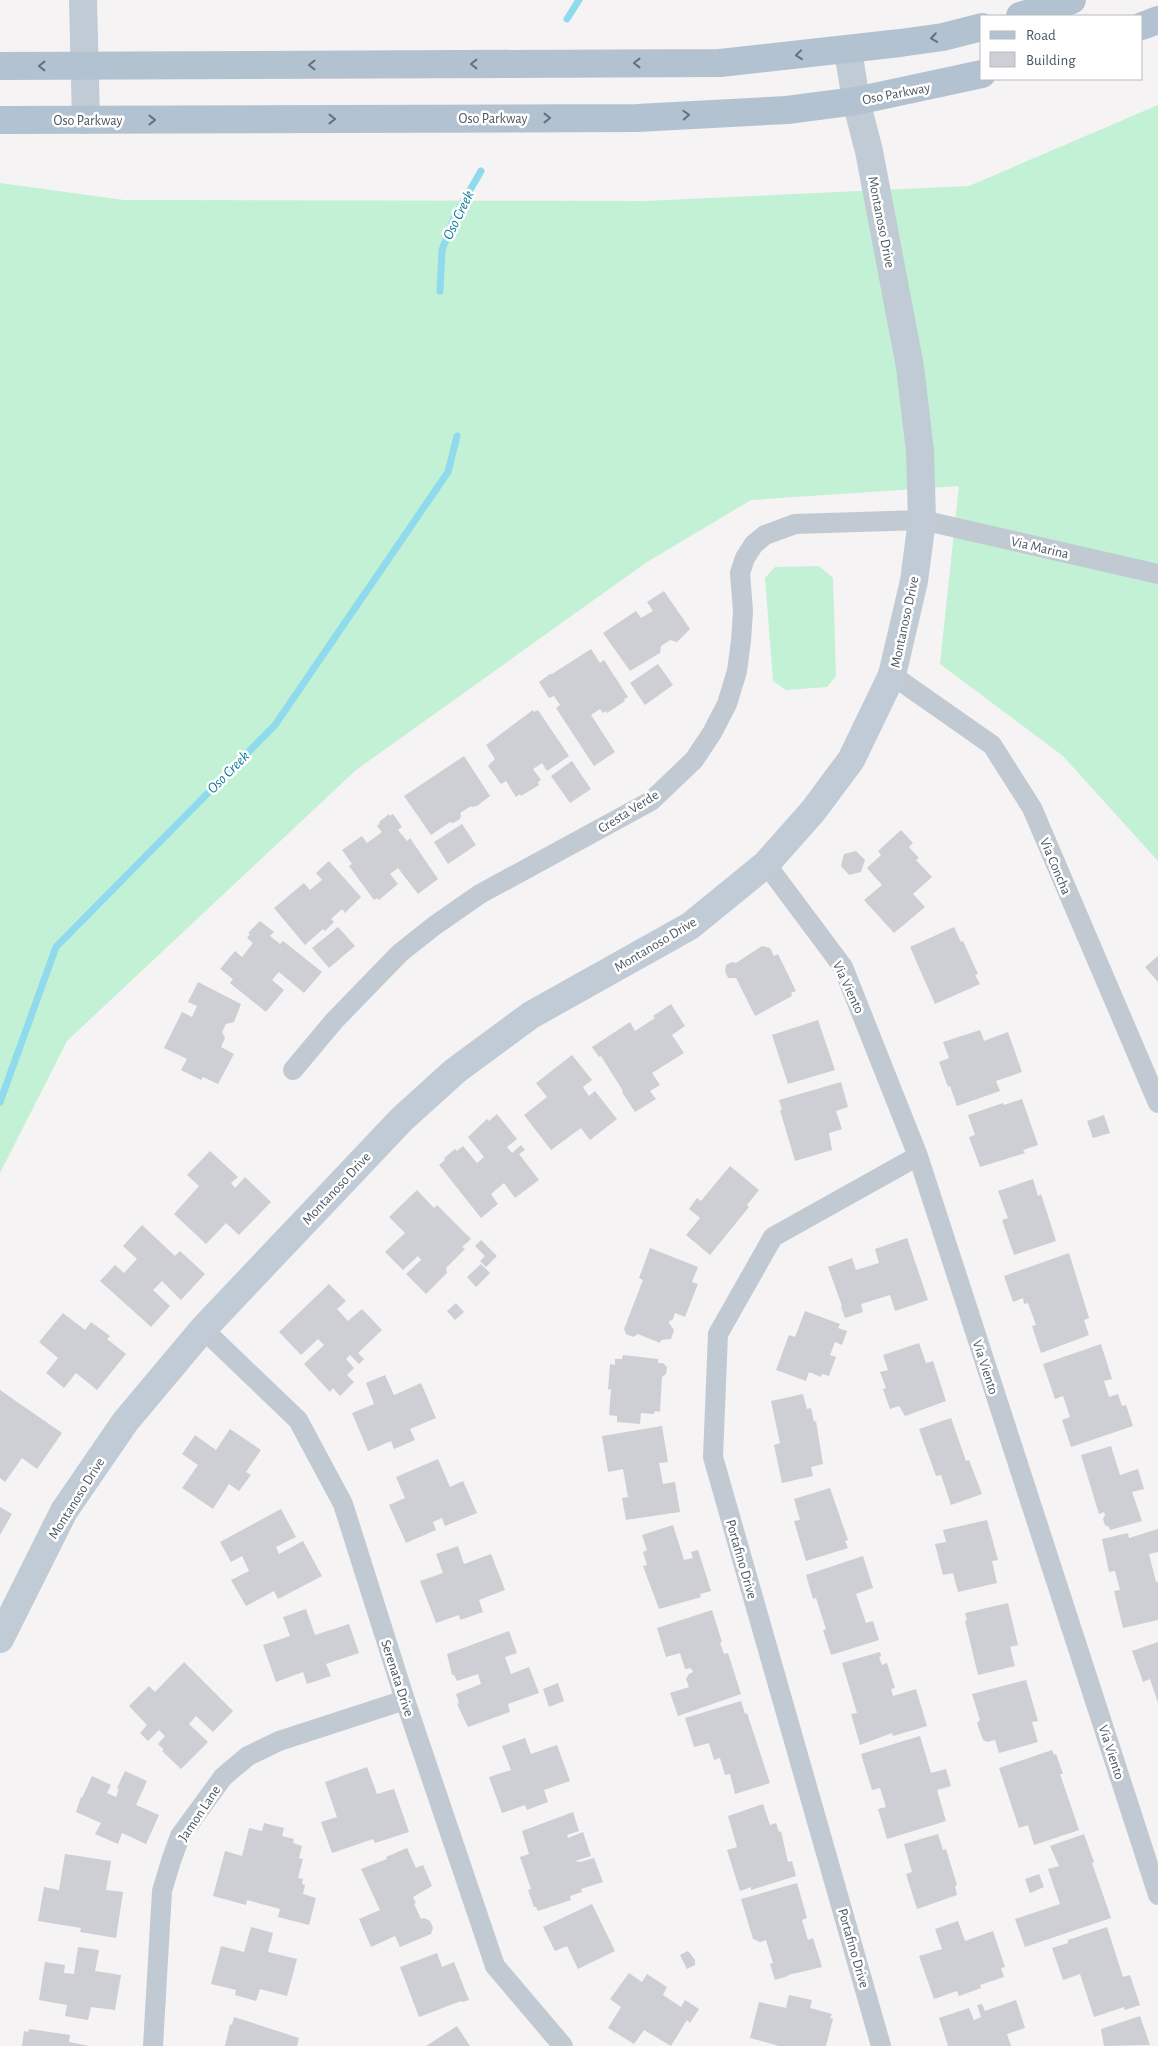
<svg xmlns="http://www.w3.org/2000/svg" width="1158" height="2046" font-family="'Alegreya Sans',sans-serif">
<style>
.grass{fill:#c3f1d5}
.lines{fill:none;stroke-linecap:round;stroke-linejoin:round}
.stream{stroke:#90daee;stroke-width:7}
.building{fill:#cdcfd5}
.street{stroke:#c1cad2;stroke-width:20}
.secondary{stroke:#c1cbd6;stroke-width:28}
.primary{stroke:#b3c2d1;stroke-width:28}
.oneway{stroke:#64717d}
.labels{text-anchor:middle;stroke-width:5;stroke-linejoin:round;paint-order:stroke}
.street-label{font-size:14px;fill:#4a5661;stroke:#fff}
.water-label{font-size:15px;font-style:italic;fill:#0c7c9b;stroke:#fff}
</style>
<rect width="100%" height="100%" fill="#f5f3f3"/>
<path class="grass" d="M1158,105v756l-95,-105 -123,-92 19,-178 -208,14 -104,62 -291,208 -289,271 -67,132v-990l124,17 521,1 324,-15z
M819,566l14,12 3,98 -9,11 -41,3 -13,-9 -8,-103 10,-11z"/>
<g class="lines">
<path class="stream" d="M567,19l12,-19
M440,291l2,-41 13,-34 26,-45
M0,1102l56,-155 219,-222 173,-253 9,-36"/>
</g>
<path class="building" d="M664,591l26,38 -13,13 -7,-2 -9,6 -1,7 -30,18 -27,-38 33,-22 5,7 12,-7 -6,-9z
M591,649l9,14 4,-3 24,37 -4,2 1,2 -18,12 -1,-2 -3,2 -3,-4 -9,6 24,37 -21,14 -38,-58 4,-3 -6,-9 -5,2 -10,-16 11,-8h2z
M658,664l15,21 -28,20 -15,-22z
M533,710l1,2 4,-2 31,46 -22,15 -5,-8 -9,6 8,11 -3,2 1,3 -18,11 -1,-2 -4,3 -10,-16 -5,3 -13,-18 7,-7 -9,-14z
M464,756l26,40 -13,10 -5,1 -1,-1 -11,7 1,2 -1,4 -7,4 -3,-1 -19,13 -27,-39z
M572,761l19,28 -21,14 -19,-27z
M389,814l1,2 3,-2 9,13 -4,3 9,11 3,-3 28,41 -20,15 -20,-26 -8,6 8,10 -19,16 -2,-2 -3,2 -25,-34 3,-2 -10,-14 20,-14 5,7 15,-11 -5,-6 3,-3 -1,-1z
M462,824l14,21 -28,19 -14,-22z
M901,830l12,13 -4,4 10,11 -3,2 16,17 -19,17 12,13 -31,26 -30,-33 18,-15 -15,-17 14,-13 -3,-4z
M856,851l9,9 -4,12 -12,3 -8,-9 3,-12z
M329,861l32,36 -16,16 -3,-4 -11,10 3,3 -9,9 -2,-2 -18,16 -31,-37 30,-25 6,7 12,-10 -6,-7z
M260,921l14,11 -4,4 10,8 3,-3 39,31 -18,21 -25,-21 -7,8 12,10 -18,22 -36,-29 3,-4 -13,-10 15,-18 7,6 11,-14 -6,-5 3,-4 -2,-1z
M338,927l17,19 -26,22 -17,-20z
M954,927l7,15 2,-1 15,33 -3,1 5,9 -45,20 -25,-57z
M762,946l8,2 4,8 4,-2 18,37 -5,2 1,3 -37,20 -19,-38h-8l-3,-7 1,-6 6,-3 4,1z
M1158,956v26l-13,-15z
M198,982l43,22 -7,18 -8,2 -4,8 3,6 -4,9 13,7 -16,30 -15,-7 -2,3 -20,-10 6,-11 -23,-11 18,-36 10,5 5,-11 -9,-4z
M671,1004l14,22 -13,9 12,18 -32,20 8,12 -10,6 6,8 -21,13 -13,-20 1,-1 -22,-35 -2,1 -7,-10 38,-25 5,9 20,-13 -2,-2z
M818,1020l17,50 -47,14 -16,-49z
M980,1030l4,11 24,-9 14,40 -26,9 4,10 -43,15 -7,-20 -2,1 -9,-25 10,-4 -6,-16z
M572,1055l20,25 -9,7 6,9 6,-5 22,28 -27,21 -9,-12 -30,22 -27,-35 23,-18 -11,-14z
M841,1082l7,25 -12,4 6,18 -13,4 3,17 -37,11 -15,-51h2l-3,-10z
M1022,1099l16,46 -15,5 2,3 -45,14 -11,-30 6,-2 -7,-20 35,-12 1,2z
M497,1114l20,25 -10,8 5,6 9,-8 4,5 -6,4 20,26 -24,18 -11,-15 -13,11 7,10 -17,14 -42,-53 6,-5 -1,-2 11,-9 2,2 6,-5 14,17 7,-6 -16,-20 19,-18 2,2z
M1104,1115l6,18 -17,5 -6,-17z
M210,1151l28,26 -7,6 4,5 10,-11 26,25 -32,33 -13,-12 -20,21 -32,-30 25,-28 -12,-11z
M730,1166l29,24 -12,15 2,2 -39,48 -24,-20 14,-17 -11,-9 8,-11 4,3z
M1033,1179l5,17 3,-2 15,47 -42,14 -12,-35 6,-2 -10,-27z
M417,1190l17,18 3,-3 34,34 -9,8 3,2 -19,19 1,5 -21,21 -20,-20 15,-14 -3,-4 -15,14 -18,-18 20,-19 -16,-16z
M142,1225l33,31 5,-5 25,23 -24,26 -19,-19 -9,9 17,16 -19,21 -51,-46 15,-16 9,8 13,-14 -14,-13z
M907,1238l21,62 -33,11 -5,-16 -29,9 2,8 -18,6 -4,-11 1,-1 -14,-39 24,-9 4,12 23,-7 -4,-14z
M481,1240l16,16 -11,11 -6,-6 5,-5 -10,-10z
M650,1248l48,19 -6,15 6,2 -13,33 -10,-4 -3,8 -2,-1 -1,3 5,7 -3,9 -10,1 -1,3 -22,-9 -5,3 -7,-3 -2,-5 19,-49 -4,-2z
M1069,1253l20,65 -5,2 5,15 -48,18 -9,-27 4,-1 -8,-22 -4,1 -1,-6 -10,4 -9,-26z
M481,1264l9,9 -14,14 -9,-10z
M329,1284l17,17 -9,8 11,12 14,-12 20,21 -24,23 6,6 -5,5 -9,-9 -4,4 8,9 -7,7 7,7 -14,14 -7,-8 -3,4 -26,-28 20,-19 -6,-6 -17,16 -22,-23z
M456,1303l8,9 -9,8 -8,-9z
M805,1311l35,13 -2,4 9,3 -5,14 -7,-3 -5,13 6,2 -7,19 -7,-2 -1,3 -12,-5 -3,9 -30,-11 13,-35 6,2z
M63,1313l22,17 6,-8 19,14 -3,3 19,15 -29,36 -21,-17 -12,15 -18,-15 12,-15 -19,-16z
M919,1343l7,20 7,-2 13,40 -41,15 -6,-10 -9,3 -7,-20 3,-1 -6,-16 8,-2 -5,-15z
M1101,1344l11,35 -8,2 5,16 9,-3 4,12 4,-1 7,21 -62,21 -9,-27 8,-3 -7,-21 -8,3 -12,-35z
M623,1355l35,4v4h5l4,4 -1,7 -4,3 -2,35 -5,-1 -1,3 -13,-1 -1,11 -23,-2v-6l-8,-1 2,-25 -3,-1 2,-25 5,1v-6h7z
M385,1375l9,20 27,-12 15,35 -26,11 5,11 -21,9 -3,-8 -23,10 -16,-38 22,-9 -8,-21z
M0,1390l62,43 -25,36 -15,-11 -17,24 -5,-4z
M803,1394l4,15 4,-1 3,14 2,-1 7,43 -12,3 2,9 -31,7 -8,-38 6,-2 -9,-42z
M951,1418l15,43 3,-1 13,34 -31,11 -10,-30 -5,1 -17,-47z
M662,1426l6,36 -9,1 4,21 12,-2 5,30 -54,8 -4,-22 6,-1 -5,-28 -15,3 -6,-36z
M230,1429l31,21 -15,22 5,3 -12,16 -10,-7 -16,25 -31,-21 16,-23 -16,-11 13,-19 21,15z
M1111,1446l9,29 18,-6 6,20 -12,3 10,29 -32,9 -1,-3 -4,-2 -2,-6 2,-4 -1,-3 -5,2 -18,-59z
M438,1459l12,28 13,-6 14,32 -32,13 -3,-8 -9,4 3,8 -30,13 -17,-38 16,-7 -9,-21z
M830,1488l18,52 -3,1 3,7 -42,13 -12,-40 6,-1 -6,-21z
M0,1507l12,7 -12,21z
M281,1509l15,28 -20,10 3,7 24,-13 19,35 -44,23 -4,-8 -28,15 -15,-26 18,-9 -7,-15 -11,6 -11,-20z
M987,1520l11,40 -6,1 5,22 -39,9 -5,-19 -10,2 -8,-31 11,-2 -3,-12z
M673,1525l11,35 9,-2 -2,-6 7,-2 13,41 -11,3 1,3 -42,12 -16,-43 4,-1 -4,-13 4,-2 -5,-15z
M1158,1529v23l-9,2 7,28h2v38l-35,8 -9,-37 6,-1 -5,-19 -6,1 -7,-33 26,-6 1,5z
M458,1546l6,18 27,-10 14,36 -26,10 4,12 -23,8 -1,-5 -23,8 -16,-42 23,-8 -7,-19z
M863,1556l10,32 -17,6 10,29 7,-2 6,19 -48,15 -8,-25 3,-1 -10,-31 -3,1 -7,-24z
M1008,1603l10,42 -8,2 5,19 -37,9 -13,-54 2,-1 -2,-7z
M306,1609l9,26 34,-11 10,29 -33,11 5,12 -24,8 -4,-12 -27,10 -13,-37 27,-9 -7,-19z
M712,1610l10,32 -2,1 4,11 4,-1 13,41 -63,22 -8,-23 19,-6 -3,-8 3,-5 4,-2 -2,-4 -6,1 -5,-16 -14,4 -9,-29z
M509,1631l8,22 -12,4 6,17 18,-7 10,26 -31,11 2,8 -42,15 -11,-23 2,-1 -3,-9 25,-10 -3,-10 -21,7 -3,-6h-2l-5,-21z
M1158,1642v61l-8,-24 -7,3 -11,-31z
M880,1652l1,4 -2,1 3,8 5,-2 8,25 -4,1 2,7 23,-7 11,37 -34,10 -1,-3 -32,12 -9,-31 6,-1 -15,-50z
M184,1662l49,49 -20,21 -17,-16 -7,8 19,18 -27,27 -19,-18 2,-1 -6,-6 7,-8 -6,-6 -11,11 -8,-8 7,-8 -18,-19 20,-20 6,6z
M1026,1680l12,41 -6,1 6,20 -39,11 -4,-13 -8,2 -4,-2 -6,-17 3,-3 -8,-26z
M558,1683l6,18 -15,6 -6,-18z
M741,1701l4,13 2,-1 23,70 -35,11 -5,-20 -5,1 -5,-17 -6,2 -5,-17 -15,4 -9,-29z
M920,1736l11,37 15,-4 5,17 -14,4 9,31 -59,18 -9,-30 8,-2 -6,-19 -8,2 -11,-36z
M525,1738l6,16 26,-9 13,36 -26,9 4,12 -21,8 -2,-5 -23,8 -13,-36 22,-7 -9,-24z
M1052,1750l2,5 2,-1 7,20h-3l19,56 -45,15 -6,-20 -9,3 -20,-60z
M367,1767l10,27 17,-5 15,43 -34,11 -2,-4 -41,14 -11,-31 16,-5 -12,-35z
M125,1771l22,10 -11,24 23,10 -13,29 -24,-11 -4,11 -23,-10 6,-11 -25,-11 5,-15 1,1 10,-22 19,9 -4,8 9,4 3,-8 -2,-1z
M763,1804l7,21 6,-2 3,9 2,-1 7,31 4,-1 4,15 -45,14v-3l-11,4 -13,-41 10,-3 -9,-31z
M573,1812l6,19 -12,4 1,3 15,-6 8,24 -16,5 5,1 14,-4 9,24 -22,7 1,3 -12,4 1,4 -33,11 -2,-4h-2l-6,-17 3,-1 -11,-32 9,-3 -7,-23z
M264,1823l20,5 -2,8 12,3 -1,4 9,3 -3,12 4,1 -5,19 5,1 -1,5 3,1 -2,9 13,4 -7,27 -31,-8 2,-8 -33,-9 -1,5 -33,-9 12,-45 17,5 7,-28 13,3z
M938,1834l5,16 3,-1 11,36 -2,1 2,9 -40,14 -11,-35 6,-2 -8,-28z
M1084,1834l10,28 -2,1 19,55 -86,29 -10,-28 45,-15 -12,-35 11,-3 -9,-20z
M407,1848l9,20 7,-3 9,21 -19,11 3,6 -2,1 7,15 3,-1 6,3 3,7 -2,6 -31,13 -5,-11 -24,11 -12,-28 21,-9 -19,-41 26,-10 -1,-2z
M65,1854l46,7 -5,29 17,2 -7,46 -36,-6 1,-4 -43,-7 6,-34 15,3z
M1039,1874l5,13 -14,6 -5,-14z
M797,1883l10,35 -5,2 6,20 5,-2 9,29 -34,8v1l-13,4 -5,-16 3,-1 -7,-23 -6,2 -7,-3 -12,-40z
M592,1904l23,47 -37,18 -11,-23 -12,5 -12,-24z
M958,1921l7,20 28,-10 12,36 -4,1 3,9 -24,8 1,3 -22,8 -2,-5 -23,8 -15,-43 23,-7 -7,-20z
M251,1927l22,6 -5,19 29,7 -10,37 -27,-7 -4,12 -21,-6 1,-5 -25,-6 10,-38 23,6z
M1107,1927l16,50 7,-2 10,30 -15,5 -1,-3 -30,10 -14,-43 -17,6 -11,-32 16,-5v-3z
M78,1947l21,3 -4,21 26,4 -6,35 -24,-3 -3,13 -23,-4 2,-11 -28,-5 6,-38 20,3 -1,8 10,1z
M688,1951l7,9v5l-8,4 -7,-14z
M437,1953l5,14 12,-5 15,38 -7,2 -1,-1 -42,16 -19,-50z
M629,1973l13,9 5,-8 20,13 -4,8 18,12 4,-7 14,9 -9,14 -3,-3 -16,26 -27,-16 -10,14 -26,-16 13,-21 -11,-8z
M789,1995l23,5 -2,8 22,6 -2,4 3,1 -7,27h-47l-29,-8 9,-36 27,6z
M1016,2000l9,28 -18,6 4,12h-63l-9,-28 30,-10 5,12 7,-3 -4,-12 5,-1 3,7z
M1140,2016l10,29 -46,1 -3,-17z
M234,2017l65,21 -2,8h-72l5,-22 2,1z
M457,2026l13,20h-44z
M29,2029l41,6 -1,7 21,4h-68l2,-15 4,1z"/>
<g class="lines">
<path class="street" d="M892,675l100,70 40,63 126,295
M766,864l77,103 75,189 240,739
M293,1070l41,-49 66,-68 34,-27 46,-32 171,-93 43,-41 18,-27 15,-29 10,-33 4,-30 2,-30 -3,-38 5,-15 9,-14 11,-9 30,-11 127,-4 236,54
M203,1329l95,91 45,84 62,196 90,266 68,80
M153,2046l9,-155 9,-30 9,-25 43,-59 25,-21 31,-15 126,-41
M881,2046l-168,-589 5,-123 55,-97 145,-81"/>
<path class="secondary" d="M83,0l3,120
M0,1639l64,-128 61,-89 78,-93 199,-210 53,-48 76,-56 159,-89 76,-62 47,-53 38,-51 41,-85 22,-94 8,-61 -2,-69 -10,-84 -41,-216 -13,-50 -8,-51"/>
<path class="primary" d="M1020,16l52,-16
M1142,26l16,-6
M0,66l720,-3 180,-20 43,-6 39,-10
M0,120l637,-2 150,-8 69,-9 126,-27"/>
</g>
<defs><path id="oneway-chevron" d="M-2-3.5L2.5 0L-2 3.5" fill="none" stroke-width="1.6" stroke-linecap="round" stroke-linejoin="round" transform="scale(1.25)"/></defs>
<g class="oneway">
<use href="#oneway-chevron" transform="translate(934 38) rotate(172)"/>
<use href="#oneway-chevron" transform="translate(799 55) rotate(174)"/>
<use href="#oneway-chevron" transform="translate(637 63) rotate(180)"/>
<use href="#oneway-chevron" transform="translate(474 64) rotate(180)"/>
<use href="#oneway-chevron" transform="translate(312 65) rotate(180)"/>
<use href="#oneway-chevron" transform="translate(42 66) rotate(180)"/>
<use href="#oneway-chevron" transform="translate(686 115) rotate(-3)"/>
<use href="#oneway-chevron" transform="translate(547 118)"/>
<use href="#oneway-chevron" transform="translate(332 119)"/>
<use href="#oneway-chevron" transform="translate(152 120)"/>
</g>
<g class="labels">
<g class="street-label">
<text transform="translate(896 93) rotate(-11)" y="5">Oso Parkway</text>
<text x="493" y="123">Oso Parkway</text>
<text x="88" y="125">Oso Parkway</text>
<text transform="translate(882 222) rotate(79)" y="5">Montanoso Drive</text>
<text transform="translate(1040 547) rotate(13)" y="5">Via Marina</text>
<text transform="translate(904 622) rotate(-78)" y="5">Montanoso Drive</text>
<text transform="translate(628 811) rotate(-32)" y="5">Cresta Verde</text>
<text transform="translate(1056 866) rotate(67)" y="5">Via Concha</text>
<text transform="translate(655 944) rotate(-31)" y="5">Montanoso Drive</text>
<text transform="translate(849 987) rotate(65)" y="5">Via Viento</text>
<text transform="translate(336 1188) rotate(-47)" y="5">Montanoso Drive</text>
<text transform="translate(986 1367) rotate(72)" y="5">Via Viento</text>
<text transform="translate(76 1498) rotate(-58)" y="5">Montanoso Drive</text>
<text transform="translate(742 1559) rotate(74)" y="5">Portafino Drive</text>
<text transform="translate(398 1678) rotate(72)" y="5">Serenata Drive</text>
<text transform="translate(1112 1752) rotate(72)" y="5">Via Viento</text>
<text transform="translate(199 1813) rotate(-56)" y="5">Jamon Lane</text>
<text transform="translate(854 1948) rotate(74)" y="5">Portafino Drive</text>
</g>
<g class="water-label">
<text transform="translate(458 215) rotate(-64)" y="5">Oso Creek</text>
<text transform="translate(228 772) rotate(-45)" y="5">Oso Creek</text>
</g>
</g>
<rect x="980" y="15" width="162" height="65" fill="#ffffff" stroke="#b7bbc0"/>
<rect x="990" y="31" width="25" height="8" fill="#b3c2d1" stroke="#b7bbc0"/>
<text x="1026" y="40" font-size="15" fill="#4a5661">Road</text>
<rect x="990" y="52" width="25" height="15" fill="#cdcfd5" stroke="#b7bbc0"/>
<text x="1026" y="65" font-size="15" fill="#4a5661">Building</text>
</svg>
